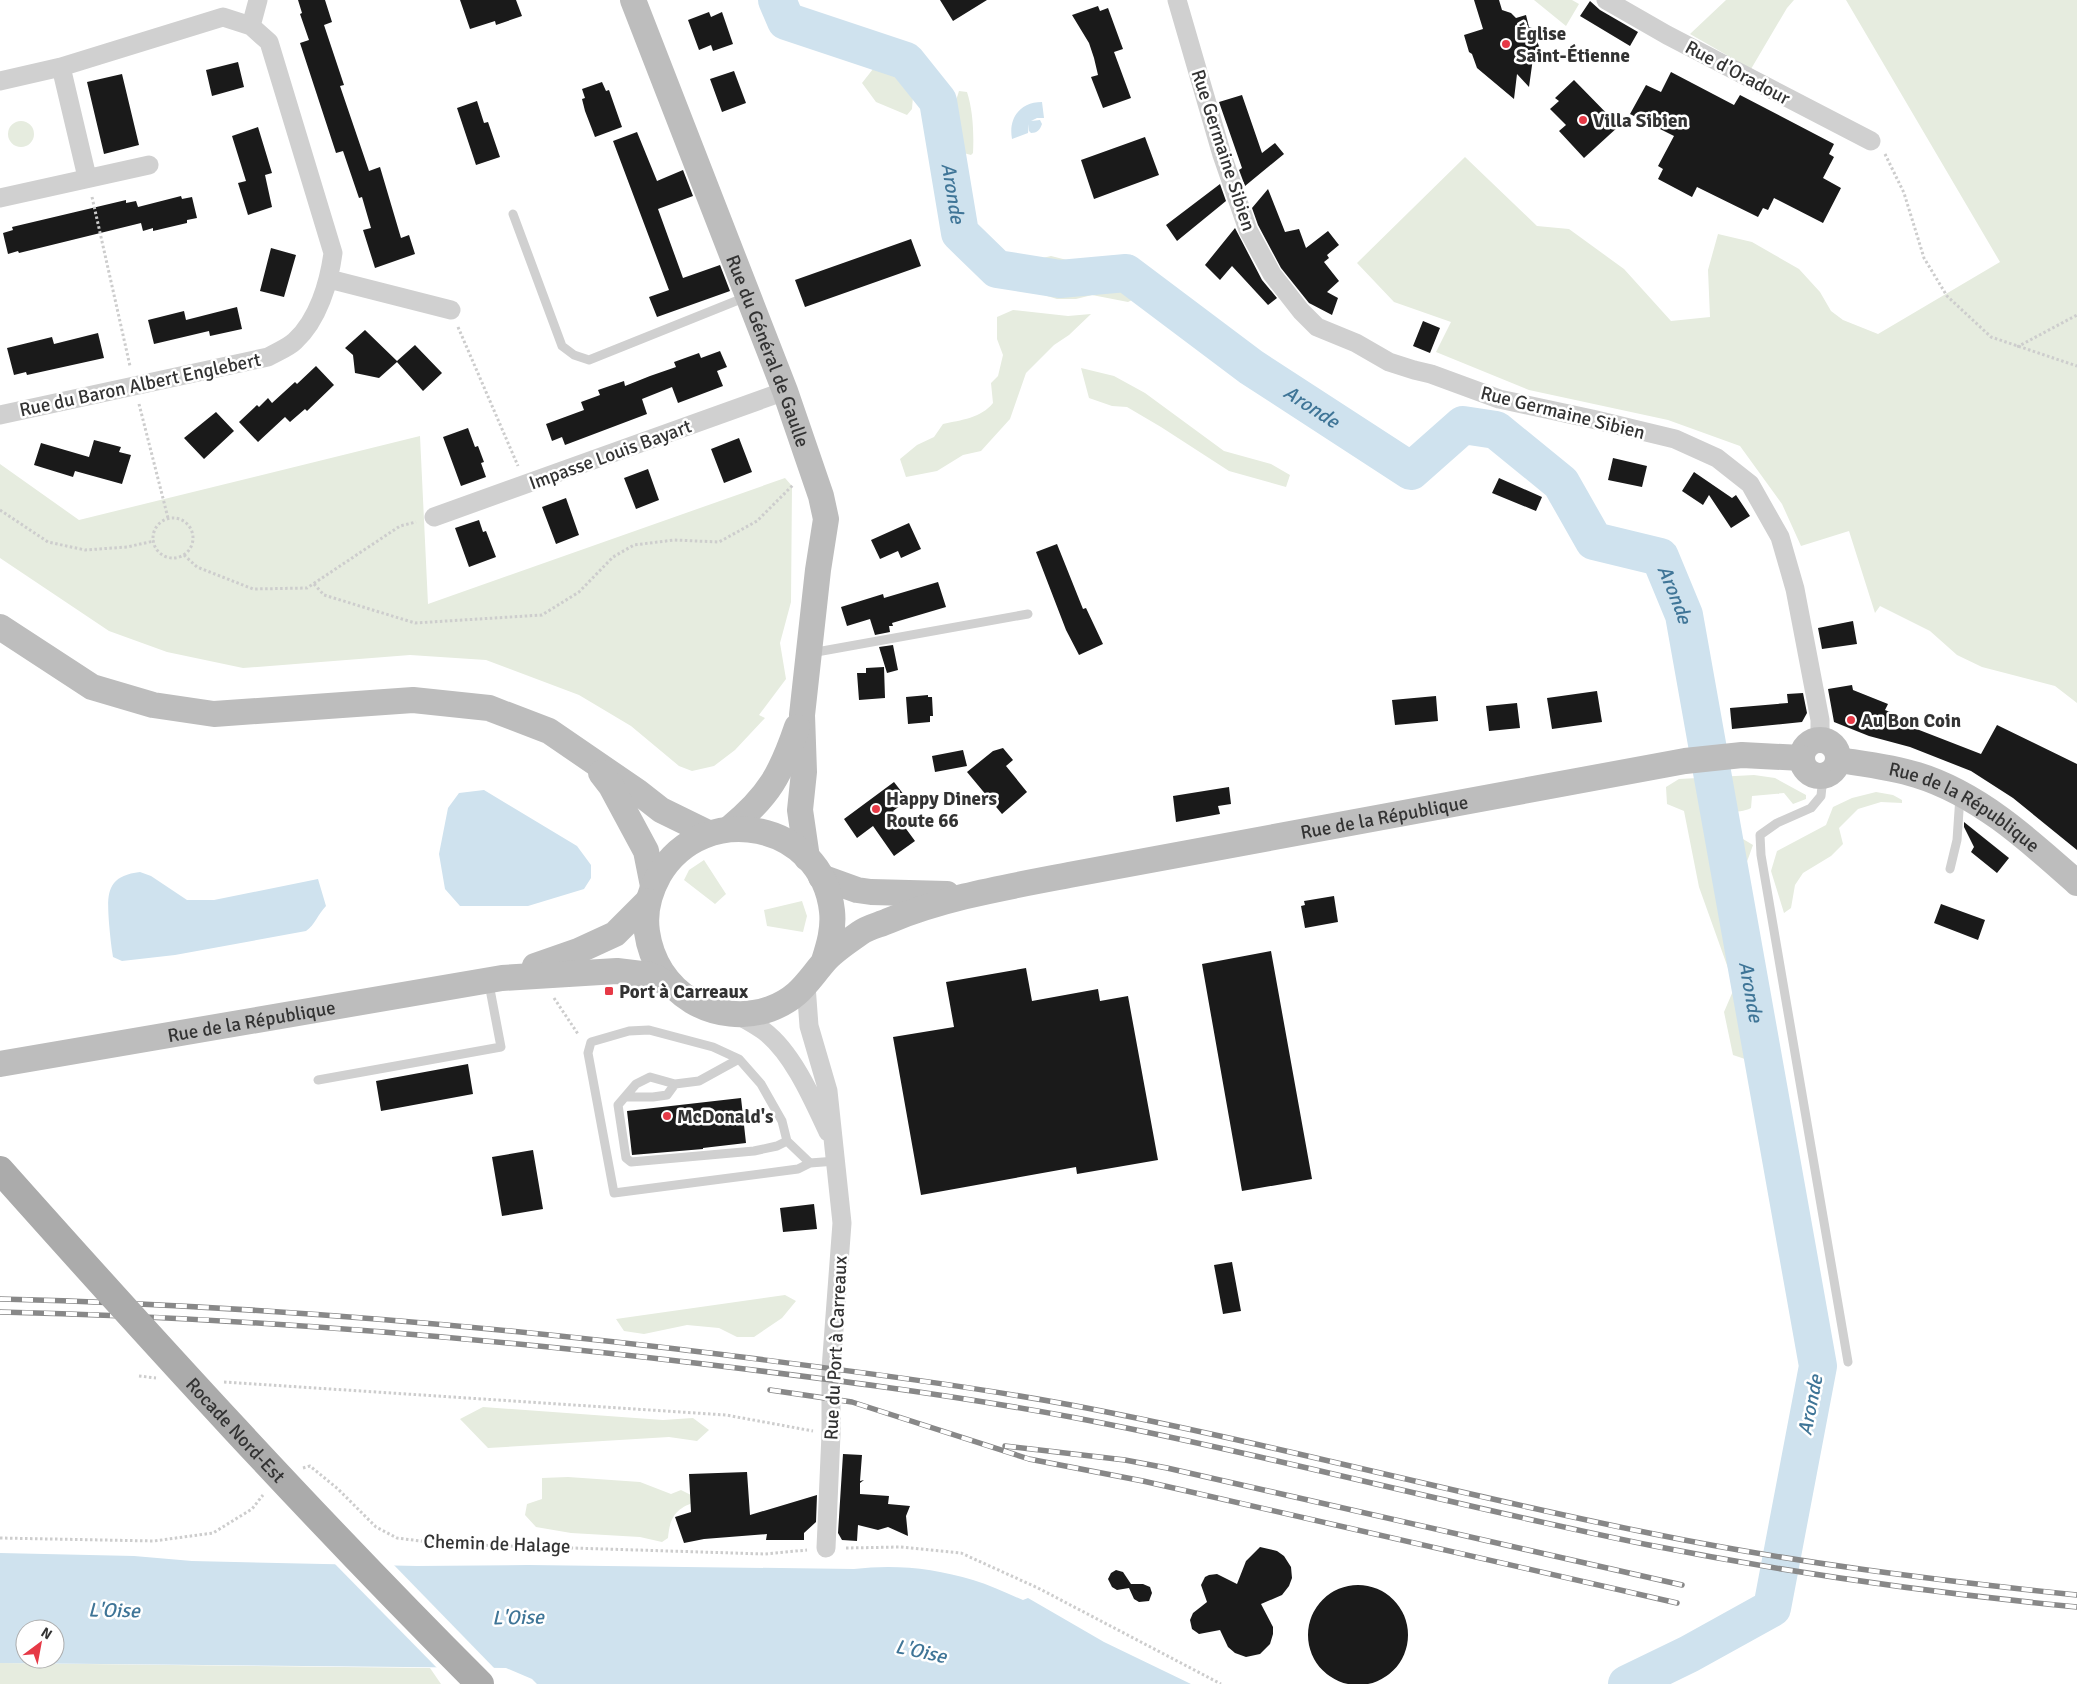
<svg xmlns="http://www.w3.org/2000/svg" width="2077" height="1684" font-family="Signika,sans-serif">
<style>
.green{fill:#e6ecdf}
.water{fill:#cfe2ee;fill-rule:evenodd}
.pier{fill:#fff}
.lines{fill:none;stroke-linecap:round;stroke-linejoin:round}
.river{stroke:#cfe2ee;stroke-width:38}
.building{fill:#1a1a1a}
.path{stroke:#cdcdcd;stroke-width:3;stroke-dasharray:2.5 2.5;stroke-linecap:butt}
.lane{stroke:#d0d0d0;stroke-width:9}
.street{stroke:#d0d0d0;stroke-width:19}
.secondary{stroke:#bdbdbd;stroke-width:26}
.rail-casing{stroke:#888;stroke-width:5.5}
.rail{stroke:#fff;stroke-width:4;stroke-dasharray:11;stroke-linecap:butt}
.primary-bridge{stroke:#ababab;stroke-width:28}
.poi-dot{fill:#e63946;stroke:#fff;stroke-width:2}
.labels{text-anchor:middle;stroke-width:5;stroke-linejoin:round;paint-order:stroke}
.poi-label{font-size:19px;font-weight:bold;fill:#333;stroke:#fff;text-anchor:start}
.street-label{font-size:19px;fill:#333;stroke:#fff}
.water-label{font-size:20px;font-style:italic;fill:#3f7597;stroke:#fff}
</style>
<rect width="100%" height="100%" fill="#fff"/>
<path class="green" d="M1534,0h38l7,4 -13,22z
M1726,0h68l-7,8 -36,61 -61,-35z
M1846,0h231v703l-22,-17 -73,-19 -25,-12 -27,-24 -50,-25 -5,7 -26,-82 -48,15 -19,-42 -42,-58 -72,-26 -139,-30 -93,-38 15,-30 -57,-20 -37,-39 108,-106 72,69 32,3 55,40 47,52 39,-4 -2,-47 10,-36 34,8 47,27 21,23 11,19 12,9 35,14 122,-72z
M806,12l16,7 23,5 50,23 18,49 -1,13 -5,6 -31,-13 -14,-19 11,-14v-6l-20,-9 -43,-7 -17,-9 -3,-15 5,-7z
M959,91l8,1c6,18 7,42 6,61l-2,2 -11,-3 -7,-42z
M8 134a13 13 0 1 1 26 0a13 13 0 1 1-26 0Z
M936,127l13,2 5,20 2,26 -10,10c-10,-18 -12,-37 -10,-58z
M998,253l32,8 21,-5 40,10 25,-4 28,9 5,6 -3,4 -12,-2 -29,-8h-43l-7,3 -15,-3 -28,-6z
M1095,284c15,1 32,-1 39,15l-6,3 -36,-7 -16,4h-19l-23,-7v-5l6,-1 18,2z
M1013,310l55,6 23,-2 -22,21 -15,10 -28,28 -16,46 -29,32 -18,4 -26,16 -31,6 -6,-18 17,-14 17,-8 9,-13c18,-4 38,-6 50,-21l-2,-20 7,-7 5,-21 -6,-16v-22z
M1081,368l33,8 31,17 79,58 47,13 19,11 -4,12 -57,-16 -68,-44 -34,-20 -15,-1 -23,-8z
M420,436l8,168 357,-126 7,8 -1,116 -11,41 6,36 -27,36 6,3 -30,32 -21,16 -22,5 -13,-5 -48,-40 -52,-31 -93,-35 -76,-5 -167,13 -76,-16 -58,-21 -109,-73v-94l79,56z
M1754,775l21,3 31,17v4l-13,5 -9,-11 -32,3 -1,12c-12,6 -27,3 -41,4 -4,15 3,20 14,29l19,-2 10,6c-10,28 -6,23 -35,27l7,33 39,71 8,37 4,31 -12,17h-13l-18,-6 -9,-43 9,-21v-9l-34,-95 -15,-76 -17,-7 -1,-17 13,-8z
M1876,792l17,3 9,5v3l-21,-1 -23,7 -19,19 4,16 -12,12 -28,17 -8,12 -4,23 -7,5 -13,-42 6,-20 49,-26 7,-18 19,-9z
M704,860l22,34 -11,10 -31,-24 5,-10z
M802,901l5,15 -4,16 -36,-6 -3,-16z
M785,1295l11,6 -14,17 -28,19h-17l-18,-9 -32,-3 -43,9 -20,-3 -8,-12z
M483,1407l180,13 30,-2 16,12 -12,11 -28,-4 -181,11 -28,-29z
M568,1477l72,5 31,12 10,-4 20,10c-23,7 -31,14 -33,38l-6,4 -22,-5 -69,-4 -35,-6 -11,-12 2,-11 15,-5v-21z
M0,1663l430,5 11,16h-441z"/>
<path class="water" d="M1042,102l2,16h-7l-6,3 9,-1 2,4c-2,6 -5,9 -11,9l-2,-2v-7l-1,9 -16,6c-4,-22 9,-37 30,-37z
M484,790l93,56 14,19v13l-7,11 -56,17h-68l-15,-17 -6,-35 9,-46 11,-15z
M140,872l11,4 36,24h27l104,-21 8,27c-8,8 -11,19 -20,25l-131,24 -53,6 -9,-4c-2,-11 -3,-23 -4,-34 -2,-29 -3,-47 31,-51z
M0,1553l134,3 58,5 225,5 111,-1 326,4c40,-5 80,-1 119,11 17,5 33,13 50,20l5,-2 76,44 87,42h-654l-5,-5 -26,-11 -506,-5zM25,1629h30v30h-30z"/>
<path class="pier" d="M332,1561l59,1 106,109 -58,-1z"/>
<g class="lines">
<path class="river" id="s1" d="M777,0l9,21 120,40 32,40 22,132 37,36 63,10 66,-6 125,94 160,104 52,-46 33,5 65,53 33,58 66,16 24,58 134,751 -46,242 -83,46 -62,30"/>
</g>
<path class="building" d="M298,0h27l7,22 -8,3 20,60 -4,1 29,85 11,-4 21,71 8,-3 6,19 -40,14 -12,-38 8,-2 -9,-31 -3,1 -16,-47 -7,2 -36,-110 9,-3 -9,-26 2,-1z
M460,0h56l6,16 -26,9 -1,-4 -25,8z
M940,0h47l-34,21z
M1474,0h25l3,10 9,3 5,5 10,-3 3,12 3,1 10,26 -8,-3 -5,36 -12,-13 -3,25 -37,-31 -5,-14 -3,-2 -5,-17 19,-6z
M1590,1l10,9 38,22 -8,14 -50,-30z
M1098,6l2,5 8,-3 15,41 -9,3 17,46 -28,10 -12,-31 7,-2 -4,-17 -5,-15 -17,-28z
M709,12l2,5 11,-5 11,32 -20,7 -2,-6 -12,5 -11,-30z
M238,62l6,25 -32,9 -6,-26z
M734,71l12,32 -24,9 -12,-33z
M1671,72l63,33 6,-10 94,49 -5,10 5,3 -11,21 18,10 -18,35 -49,-25 -6,12 -5,-2 -5,9 -61,-30 -5,10 -34,-18 5,-10 -5,-3 16,-30 -44,-22 16,-29 15,7z
M122,74l17,71 -35,9 -17,-72z
M1574,80l45,46 -35,32 -25,-27 7,-6 -16,-16 9,-8 -4,-3z
M602,82l4,9 3,-1 13,37 -27,10 -10,-26 -3,-12 3,-1 -3,-9z
M1242,95l20,58 13,-10 9,11 -39,32 -6,-16 3,-2 -23,-66z
M477,101l7,22 4,-1 12,35 -24,8 -19,-57z
M258,127l14,46 -7,2 7,32 -24,8 -10,-32 8,-2 -14,-45z
M637,132l20,49 26,-11 10,26 -35,13 25,69 37,-13 10,26 -73,26 -8,-20 20,-7 -56,-149z
M1145,137l14,38 -65,24 -13,-39z
M1220,184l6,17 -49,40 -11,-16z
M1268,189l17,43 14,-3 7,19 22,-17 11,14 -12,10 2,3 -5,4 15,19 -12,11 11,6 -6,17 -23,-12 -28,-35 -23,-43 -6,-17z
M181,196l1,3 10,-2 5,21 -10,2v3l-34,8v-3l-10,3 -2,-8 -122,30 -1,-2 -10,3 -5,-21 10,-3 -1,-3 114,-27v3l10,-2 2,6z
M1235,228l27,52 15,18 -9,7 -36,-39 -12,14 -15,-15z
M911,239l10,27 -116,41 -10,-27z
M271,248l25,7 -12,42 -24,-6z
M237,307l5,22 -32,7 -1,-5 -55,13 -6,-24 36,-9 2,9z
M1423,321l17,7 -10,25 -17,-7z
M365,330l32,31 18,-16 27,28 -19,18 -26,-29 -18,16 -24,-5 -2,-18 -8,-7z
M98,333l6,25 -77,17 -1,-3 -12,3 -7,-27 45,-11 2,7z
M720,351l7,16 -10,4 6,15 -45,17 -6,-16 -30,12 5,15 -82,31 -3,-8 -10,4 -6,-17 38,-14 -3,-8 19,-7 -2,-5 26,-9 1,5 25,-10 26,-9 -2,-5 25,-9 2,5z
M316,366l18,19 -27,26 -2,-2 -15,13 -5,-5 -27,25 -19,-20 18,-17 2,2 9,-9 4,5 23,-21 2,2z
M216,412l18,19 -30,28 -20,-21z
M468,428l7,19 3,-1 6,16 -3,1 5,14 -25,9 -18,-49z
M739,438l13,34 -28,11 -13,-34z
M94,440l27,7 -2,5 12,3 -9,29 -47,-13 -2,6 -39,-12 7,-22 48,14z
M1613,458l34,8 -5,21 -34,-7z
M648,469l11,31 -23,9 -12,-31z
M1694,472l38,26 4,-3 14,21 -19,12 -22,-33 -6,10 -21,-14z
M1499,478l43,19 -6,14 -44,-18z
M566,498l13,37 -23,9 -14,-37z
M479,520l4,12 3,-1 10,26 -27,10 -14,-39z
M909,523l12,26 -20,9 -3,-7 -18,8 -9,-19z
M1057,544l26,65 3,-1 17,36 -24,11 -13,-25 -30,-78z
M938,582l8,25 -54,16 1,3h-4l1,6 -15,3 -5,-16 -23,7 -6,-19 42,-13 1,4z
M1853,621l4,23 -35,5 -4,-21z
M893,645l5,25 -11,3 -8,-26z
M884,667l1,31 -26,2 -2,-27h9v-5z
M1852,685l1,5 35,14 -3,6 13,5 -2,6 85,33 16,-29 80,39v86l-64,-52 -42,-27 -61,-24 -41,-11 -35,-14 -6,-33z
M1597,691l5,31 -50,7 -5,-31z
M1803,693l4,20 -5,9 -70,7 -2,-21 58,-5 -1,-9z
M928,695v2h4l1,19h-3v6l-22,2 -2,-27z
M1436,696l2,25 -43,4 -3,-25z
M1517,703l3,25 -31,3 -3,-25z
M1003,748l10,12 -7,6 21,26 -25,22 -35,-42 26,-21z
M963,750l4,16 -32,6 -3,-16z
M894,782l14,18 -15,11 22,30 -21,15 -21,-30 -16,12 -13,-19z
M1229,787l2,17 -13,2 2,8 -44,8 -3,-26z
M1964,822l45,36 -12,15 -26,-21 3,-5 -10,-20z
M1334,896l4,26 -33,6 -4,-22 4,-1 -1,-4z
M1941,904l44,16 -7,20 -44,-17z
M1271,951l41,228 -70,12 -40,-227z
M1026,968l6,33 66,-12 2,12 28,-5 30,164 -81,14 -1,-7 -155,28 -28,-158 61,-10 -8,-45z
M468,1064l5,30 -92,17 -5,-30z
M741,1098l5,45 -43,5v1l-71,6 -5,-44z
M533,1150l10,59 -41,7 -10,-59z
M814,1204l3,25 -34,3 -3,-24z
M1232,1262l9,49 -18,3 -9,-49z
M843,1454l19,1 -2,26 4,-1 -4,3v11l29,2 -1,8 22,2 -4,10 2,20 -20,-9 -10,3 -20,-5 -1,16 -15,-1 -4,-7z
M747,1472l3,43 67,-20 -1,27 -12,11v7h-38l1,-6 -63,5 -20,4 -9,-26 16,-5 -2,-38z
M1260,1547l17,4 7,5 7,11 1,11 -3,8 -7,9 -21,9 12,23v7l-3,10 -10,10 -14,3 -11,-4 -7,-6 -8,-17 -21,4 -7,-5 -2,-9 3,-7 14,-11 -6,-17 4,-8 4,-2 8,-1 20,10 9,-23z
M1116,1570l7,2 8,12h12l7,3 2,6 -3,8 -10,1 -5,-3 -5,-11 -12,2 -5,-3 -4,-8 3,-6z
M1308 1635a50 50 0 1 1 100 0a50 50 0 1 1-100 0Z"/>
<g class="lines">
<path class="path" d="M1885,154l19,39 20,65 23,38 44,41 86,29
M92,197l38,169
M458,327l60,139
M2017,347l60,-32
M139,404l29,114
M0,510l48,32 37,8 42,-3 27,-6
M153 538a20 20 0 1 1 40 0a20 20 0 1 1-40 0Z
M184,555l13,12 56,22 54,-1 93,-62 16,-4
M314,584l10,11 91,28 127,-8 37,-23 34,-35 21,-12 40,-5 45,2 38,-21 36,-36
M554,998l24,36
M139,1376l17,2
M224,1382l502,33 87,16
M303,1468l7,-2 28,23 38,38 21,11 47,6 321,10 42,-4
M0,1538l154,3 59,-8 39,-24 11,-14
M846,1548l54,-1 61,6 77,35 183,96"/>
<path class="lane" d="M513,214l49,132 12,9 15,5 157,-63
M811,653l217,-39
M1823,776l-2,20 -10,12 -34,15 -17,12 1,20 87,507
M1950,869l7,-29 3,-44
M739,1059l-40,22 -24,3 -25,-7 -14,7 -18,21 8,53 5,4 123,-11 23,-5 10,-5
M318,1080l183,-33 -12,-63
M627,1097h26l14,-2 8,-11
M810,1163l-23,-22 -5,-20 -21,-37 -22,-25 -26,-12 -64,-17 -20,1 -38,11 -3,11 26,140 184,-24 12,-6 26,-2"/>
<path class="street" d="M1177,0l45,155 26,75 24,44 29,37 16,16 39,16 33,19 25,8 17,4 68,25 93,20 83,20 42,19 33,26 30,53 15,52 25,131v20
M1606,0l61,35 204,106
M251,26l7,-26
M61,67l26,110
M0,81l61,-14 162,-50 28,9 18,16 64,211c-4,30 -15,67 -38,88 -7,7 -19,11 -27,16l-268,58
M0,198l149,-33
M329,279l122,31
M434,517l351,-126
M806,985l3,41 19,65 14,132 -11,146v65l-5,114
M738,1015c8,5 18,10 26,16 29,22 49,69 64,101"/>
<g class="secondary">
<path id="s2" d="M633,0l152,391 36,105 5,23 -8,51 -16,145 2,57 -4,38 7,48"/>
<path d="M0,627l92,60 61,18 61,9 199,-14 76,8 60,23 89,61 23,18 47,23"/>
<circle cx="1820" cy="758" r="18"/>
<path id="s3" d="M1839,760c26,4 53,7 78,15 62,19 113,66 160,108"/>
<path d="M601,773l10,13 35,65 7,35"/>
<path d="M730,828c39,-32 51,-54 67,-101"/>
<path d="M821,877l36,13 14,2 76,2"/>
<path id="s4" d="M824,961c5,-16 10,-32 8,-50 -10,-89 -128,-112 -173,-36 -10,18 -15,37 -12,57 4,29 20,54 45,69 23,14 53,17 78,8 29,-11 36,-26 54,-47 9,-11 25,-21 36,-29 8,-6 19,-8 28,-12 57,-24 120,-34 181,-46l616,-114 57,-6 60,3"/>
<path d="M535,966l43,-15 37,-17 33,-33"/>
<path id="s5" d="M0,1064l502,-86 115,-7 33,4 21,10"/>
</g>
<g class="rail-casing">
<path id="rail" d="M0,1299c243,6 485,26 726,56 116,15 231,29 345,50 194,37 384,89 578,128 141,29 284,47 428,62
M0,1312c232,5 464,24 695,51 126,15 252,31 376,54 194,37 384,89 578,128 141,28 284,48 428,62
M770,1390l82,12 177,57 114,22 534,122
M1005,1446l120,14 42,8 515,117"/>
</g>
<use href="#rail" class="rail"/>
<path class="primary-bridge" id="s6" d="M0,1170c156,175 314,348 480,514"/>
</g>
<g class="poi-dot">
<circle cx="1506" cy="44" r="5"/>
<circle cx="1583" cy="120" r="5"/>
<circle cx="1851" cy="720" r="5"/>
<circle cx="876" cy="809" r="5"/>
<rect x="604" y="986" width="10" height="10" rx="2.5"/>
<circle cx="667" cy="1116" r="5"/>
</g>
<g class="labels">
<g class="poi-label">
<text x="1516" y="40">Église<tspan x="1516" dy="22">Saint-Étienne</tspan></text>
<text x="1593" y="127">Villa Sibien</text>
<text x="1861" y="727">Au Bon Coin</text>
<text x="886" y="805">Happy Diners<tspan x="886" dy="22">Route 66</tspan></text>
<text x="619" y="998">Port à Carreaux</text>
<text x="677" y="1123">McDonald's</text>
</g>
<g class="street-label">
<text transform="translate(1738 72) rotate(28)" y="7">Rue d'Oradour</text>
<text transform="translate(1224 150) rotate(72)" y="7">Rue Germaine Sibien</text>
<text dy="7" stroke="none"><textPath href="#s2" startOffset="376">Rue du Général de Gaulle</textPath></text>
<text transform="translate(140 384) rotate(-12)" y="7">Rue du Baron Albert Englebert</text>
<text transform="translate(1563 412) rotate(14)" y="7">Rue Germaine Sibien</text>
<text transform="translate(610 454) rotate(-20)" y="7">Impasse Louis Bayart</text>
<text dy="7" stroke="none"><textPath href="#s3" startOffset="136">Rue de la République</textPath></text>
<text dy="7" stroke="none"><textPath href="#s4" startOffset="1166">Rue de la République</textPath></text>
<text dy="7" stroke="none"><textPath href="#s5" startOffset="255">Rue de la République</textPath></text>
<text transform="translate(835 1348) rotate(-87)" y="7">Rue du Port à Carreaux</text>
<text dy="7" stroke="none"><textPath href="#s6" startOffset="351">Rocade Nord-Est</textPath></text>
<text transform="translate(497 1543) rotate(2)" y="7">Chemin de Halage</text>
</g>
<g class="water-label">
<text dy="7" stroke="none"><textPath href="#s1" startOffset="294">Aronde</textPath></text>
<text dy="7" stroke="none"><textPath href="#s1" startOffset="745">Aronde</textPath></text>
<text dy="7" stroke="none"><textPath href="#s1" startOffset="1225">Aronde</textPath></text>
<text dy="7" stroke="none"><textPath href="#s1" startOffset="1630">Aronde</textPath></text>
<text transform="translate(1810 1405) rotate(-79)" y="7">Aronde</text>
<text transform="translate(114 1610) rotate(1)" y="7">L'Oise</text>
<text transform="translate(518 1617) rotate(-1)" y="7">L'Oise</text>
<text transform="translate(921 1651) rotate(12)" y="7">L'Oise</text>
</g>
</g>
<g transform="translate(40 1644) rotate(32)"><circle r="24" fill="#ffffff" stroke="#adadad"/>
<path d="M0-4L9 19L0 12L-9 19Z" fill="#e63946"/>
<text y="-8" font-size="14" font-weight="bold" text-anchor="middle" fill="#333333">N</text>
</g>
</svg>
